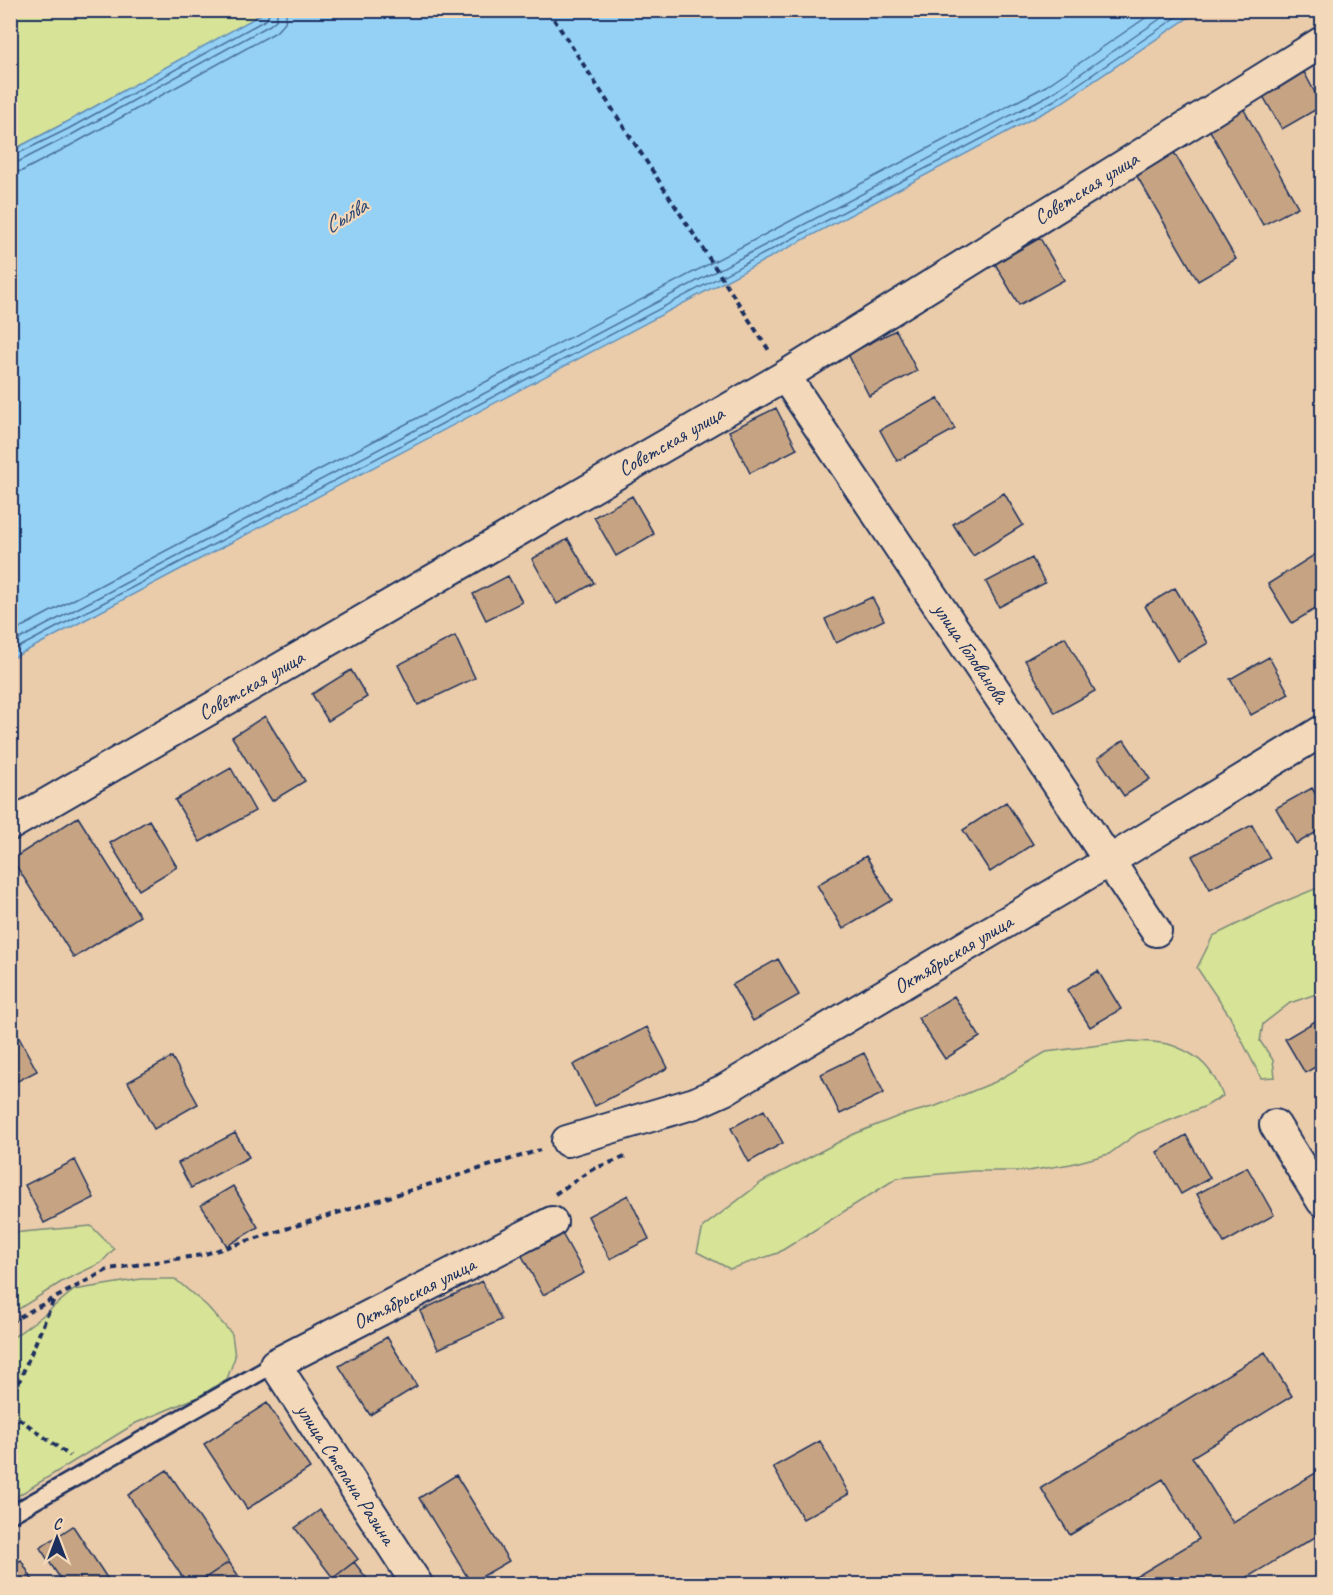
<svg xmlns="http://www.w3.org/2000/svg" width="1333" height="1595" font-family="Caveat,sans-serif">
<style>
.green{fill:#d7e396;stroke:#79897a;stroke-width:1.5}
.water{fill:#94d1f5;stroke:#6490b9;stroke-width:1.5}
.lines{fill:none;stroke-linecap:round;stroke-linejoin:round}
.shore{stroke:#4b709a;stroke-width:1.5}
.building{fill:#c6a483;stroke:#1b2f5e;stroke-width:1.5}
.service-casing{stroke:#1b2f5e;stroke-width:20}
.minor-casing{stroke:#1b2f5e;stroke-width:34}
.path{stroke:#1b2f5e;stroke-width:4;stroke-dasharray:6 4.5;stroke-linecap:butt}
.service{stroke:#f3d9ba;stroke-width:15}
.minor{stroke:#f3d9ba;stroke-width:30}
.labels{text-anchor:middle;stroke-width:4.5;stroke-linejoin:round;paint-order:stroke}
.street-label{font-size:21px;fill:#1b2f5e;stroke:#f3d9ba}
.water-label{font-size:22px;font-style:italic;fill:#2d4775;stroke:#f3d9ba}
</style>
<rect width="100%" height="100%" fill="#eaccaa"/>
<filter id="ink" filterUnits="userSpaceOnUse"><feTurbulence type="fractalNoise" baseFrequency=".0167" numOctaves="2"/><feDisplacementMap in="SourceGraphic" scale="12" xChannelSelector="R" yChannelSelector="G"/><feConvolveMatrix kernelMatrix="1 2 1 2 8 2 1 2 1" color-interpolation-filters="sRGB"/></filter>
<g filter="url(#ink)">
<path class="green" d="M10,11h259l-204,112 -54,28z
M1322,886v106l-32,11 -27,21 -3,17 13,19 2,17 -14,1 -32,-63 -32,-47 16,-32 63,-31z
M1131,1041c13,1 31,0 43,5 27,10 39,24 49,50l-17,10 -68,27 -29,21 -38,10 -43,7h-55l-76,7 -119,75 -48,16 -33,-17 6,-25 59,-45 92,-48 45,-18 37,-10 59,-24 51,-30z
M91,1226l23,23 -13,14 -38,18 -52,33v-81z
M141,1279h34l32,27 25,28 3,23 -8,22 -27,17 -64,27 -125,77v-161l30,-22 33,-27z"/>
<path class="water" d="M269,10h929v1l-140,94 -1047,554v-508l54,-28z"/>
<g class="lines">
<path class="shore" d="M10,156l5,-1 53,-26 199,-110 3,-9
M10,164l8,-2 53,-27 199,-110 6,-5 2,-10
M10,173l12,-2 53,-28 201,-111 9,-10 2,-12
M10,633l1036,-547 111,-76
M10,644l1041,-550 122,-84
M10,652l1045,-552 132,-90"/>
</g>
<path class="building" d="M1304,72l18,34 -40,23 -19,-33z
M1243,108l55,99 -35,18 -55,-98z
M1172,149l64,110 -38,22 -64,-110z
M1040,238l24,42 -45,25 -24,-41z
M896,330l21,41 -48,25 -21,-42z
M938,398l17,31 -58,32 -17,-31z
M776,408l21,41 -47,24 -21,-42z
M1004,493l19,32 -50,31 -20,-32z
M632,496l22,38 -38,22 -22,-39z
M568,539l26,44 -37,21 -25,-45z
M1322,550v55l-30,18 -24,-39z
M1032,558l13,25 -46,24 -13,-25z
M508,576l14,26 -36,18 -13,-26z
M1175,588l33,55 -31,18 -32,-55z
M872,597l12,23 -48,23 -11,-24z
M455,636l20,42 -57,27 -20,-40z
M1065,637l30,54 -40,22 -30,-53z
M1269,657l20,37 -38,21 -21,-36z
M351,670l16,27 -39,24 -16,-27z
M265,716l40,65 -33,20 -40,-64z
M1124,740l26,39 -26,17 -26,-38z
M231,768l24,43 -55,31 -25,-42z
M1312,788l10,17v24l-26,15 -20,-36z
M1006,802l27,42 -43,28 -27,-42z
M78,817l62,99 -66,42 -62,-99z
M149,820l28,47 -38,23 -29,-47z
M1252,825l18,33 -60,31 -18,-33z
M866,856l26,44 -49,29 -26,-44z
M778,959l21,36 -46,26 -21,-36z
M1098,971l23,38 -31,18 -23,-37z
M954,996l26,41 -35,22 -27,-41z
M1322,1017v46l-17,10 -20,-34z
M10,1021l27,50 -27,14z
M647,1027l21,41 -73,38 -22,-41z
M864,1053l20,40 -44,21 -19,-40z
M172,1057l26,47 -44,25 -26,-47z
M764,1110l19,33 -34,19 -18,-34z
M235,1133l14,24 -58,31 -13,-25z
M1186,1135l24,43 -29,16 -24,-42z
M75,1160l19,38 -50,25 -19,-38z
M1247,1167l27,48 -50,28 -27,-49z
M233,1186l25,41 -31,19 -26,-41z
M628,1195l21,44 -39,20 -22,-43z
M560,1230l24,43 -41,22 -23,-43z
M482,1281l19,39 -63,29 -18,-38z
M387,1337l30,49 -47,29 -31,-49z
M1265,1352l27,44 -100,61 41,66 89,-54v64l-86,51h-112l75,-45 -36,-60 -93,56 -29,-47z
M267,1403l43,65 -63,41 -43,-65z
M820,1441l29,53 -46,25 -30,-52z
M167,1470l62,92 -33,22h-9l-59,-89z
M456,1475l53,86 -38,22 -52,-85z
M320,1510l38,49 -25,19 -38,-50z
M73,1526l36,55 -6,3h-39l-24,-36z
M21,1560l14,24h-25v-18z
M229,1562l15,22h-48z
M354,1562l17,22h-48l10,-6z"/>
<g class="lines">
<g class="service-casing">
<path id="service" d="M10,1515l265,-151"/>
</g>
<g class="minor-casing">
<path id="minor" d="M785,376l371,555
M10,825l775,-449 537,-334
M1275,1125l47,76
M567,1141l128,-38 29,-13 385,-229 213,-130
M417,1584l-142,-220 277,-142"/>
</g>
<path class="path" d="M548,10l222,342
M555,1194l38,-25 35,-13
M10,1322l99,-53 93,-14 338,-105
M10,1403l44,-104
M10,1412l60,44"/>
<use href="#service" class="service"/>
<use href="#minor" class="minor"/>
</g>
</g>
<g class="labels">
<g class="street-label">
<text transform="translate(1086 188) rotate(-32)" y="7">Советская улица</text>
<text transform="translate(671 441) rotate(-30)" y="7">Советская улица</text>
<text transform="translate(971 653) rotate(56)" y="7">улица Голованова</text>
<text transform="translate(251 685) rotate(-30)" y="7">Советская улица</text>
<text transform="translate(953 954) rotate(-31)" y="7">Октябрьская улица</text>
<text transform="translate(414 1293) rotate(-27)" y="7">Октябрьская улица</text>
<text transform="translate(346 1474) rotate(57)" y="7">улица Степана Разина</text>
</g>
<g class="water-label">
<text transform="translate(345 215) rotate(-31)" y="8">Сы́лва</text>
</g>
</g>
<rect width="1333" height="1595" fill="none" stroke="#f3d9ba" stroke-width="36"/>
<rect x="18" y="18" width="1297" height="1559" fill="none" stroke="#1b2f5e" stroke-width="2" filter="url(#ink)"/>
<g transform="translate(57 1538)" stroke="#f3d9ba" stroke-width="4.5" paint-order="stroke">
<path d="M0-4.5L10 22L0 15L-10 22Z" fill="#1b2f5e"/>
<text y="-9" font-size="16" font-weight="bold" text-anchor="middle" fill="#1b2f5e">С</text>
</g>
</svg>
